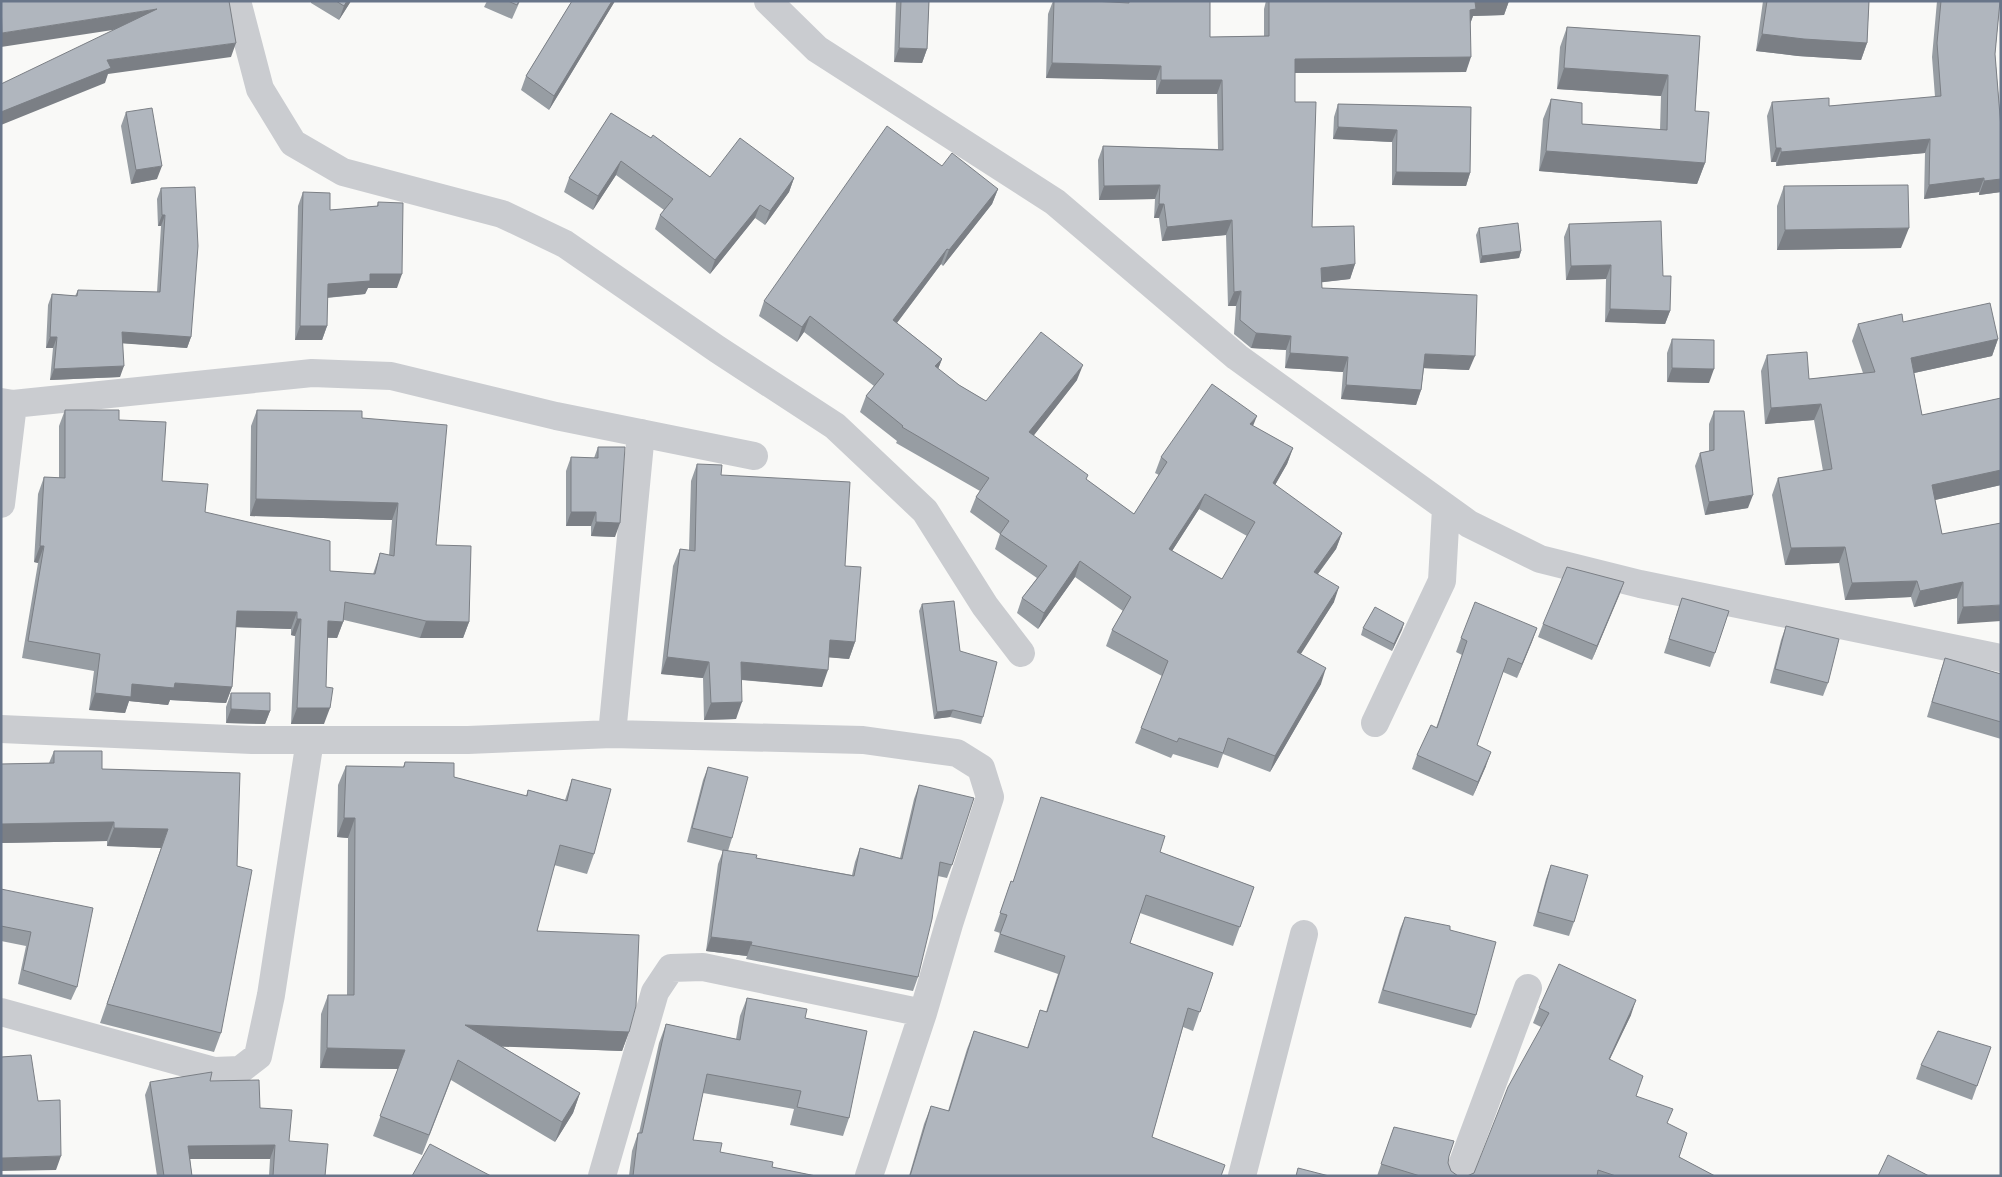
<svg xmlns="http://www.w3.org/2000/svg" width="2002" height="1177" font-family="Poppins,sans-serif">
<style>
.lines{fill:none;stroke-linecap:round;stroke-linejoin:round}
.street{stroke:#caccd0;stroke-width:28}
.wall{fill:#979da3;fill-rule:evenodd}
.shaded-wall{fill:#7b7f85}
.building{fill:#b0b6be;stroke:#7b7f85;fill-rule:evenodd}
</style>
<rect width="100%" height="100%" fill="#f9f9f7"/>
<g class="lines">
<path class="street" d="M237,1l23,88 33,54 50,29 159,42 63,30 152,105 118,77 90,85 60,95 36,47
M768,1l49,48 238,153 182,155 232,167 71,35 100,25 361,74
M1,402l12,2 299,-31 79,3 165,40 198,40
M1,504l12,-100
M1375,723l67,-142 4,-73
M1,729l251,11h216l144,-6 251,6 94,13 24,15 9,29 -41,127 -26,89 -54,163
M612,734l29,-301
M1,1012l213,59 26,-1 18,-14 13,-61 39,-255
M602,1176l53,-184 16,-24 32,-1 220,46
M1242,1176l62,-242
M1458,1176l70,-188"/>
</g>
<path class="wall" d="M311,1h40l-12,19 -28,-17z
M487,1h33l-8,18 -28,-12z
M572,1h43l-66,109 -28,-20 5,-14z
M896,1h33l-2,48 -5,14 -28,-1z
M1053,1h40l33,1v-1h84v36l54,-1v-27l2,-8h243l-5,14 -31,1 -3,8 -4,48 -171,1v29l17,125 43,37 -5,15 -28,3v6l147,82 -45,-2 -3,22 -5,15 -75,-6 2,-27 -58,-4 1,-18 -35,-2 -17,-14 2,-28h-8l-2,-71 -64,6 -3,-23h-5l1,-19 -56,1 -1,-40 5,-14 115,3 -1,-55h-61v-14l-110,-2 2,-64z
M1763,1h106l-2,42 -6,17 -63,-4 -42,-5z
M1937,1h63l-5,53 6,74v64l-22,3v-3l-55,7 1,-46 -149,13v-4h-5l-4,-46 5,-14 57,4 106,-9 -3,-40z
M1567,27l133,9 -5,75 10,52 -8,21 -158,-13 4,-52 8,-20 31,25 78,6 1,-34 -104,-7 3,-42z
M1338,104l133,3 -1,66 -4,13 -74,-1v-43l-59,-3 1,-22z
M126,112l31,67 -26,5 -10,-58z
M611,113l99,64 84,1 -5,14 -24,33 -10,-7 -45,56 -55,-45 5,-14 4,-5 -48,-35 -23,35 -29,-18 5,-14z
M942,166l56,23 -6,15 -49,62 -2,-2 -44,59 45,36 -4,10 21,16 27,16 91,-21 -44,56 54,44 47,34 25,-39 -4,-2 6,-16 92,-31 40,22 -6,16 -12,21 67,48 -6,16 -18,25 16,28 -34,52 21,30 -51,88 -47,-18 -5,14 -45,-14 -2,4 -36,-15 27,-67 -56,-30 6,-16 11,-19 -48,-34 -37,52 -21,-16 5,-15 15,-20 -42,-29 5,-15 -30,-22 6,-15 4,-6 -84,-48 1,-2 -37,-29 6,-16 8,-10 -70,-54 -7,10 -38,-26 5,-15zM1199,509l48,27 -25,43 -50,-28z
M1784,186l117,62 -124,2v-44z
M161,188l30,149 -4,11 -64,-5 -3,34 -70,3 3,-32h-7l2,-43 4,-11 23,2 3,-6 79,2 4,-66h-3l-1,-27z
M303,192l27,18 47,-4 1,-4 19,86h-29l-3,6 -38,4v28l-5,14h-27l3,-134z
M1569,224l94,52 7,35 -5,13 -60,-2 1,-43 -40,1 -2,-43z
M1479,228l42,23 -2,7 -39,5 -4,-28z
M1903,322l95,17 -6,17 -78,17 8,42 79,-17v87l-66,15 7,34 59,-11 -44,101v-26l-43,9 -3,-10 -66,3 -6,-37 -54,2 -13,-70 6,-17 45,-7 -9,-51 -49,4 -4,-53 6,-16 42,24 54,-6 -11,-32 6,-17z
M1672,339l37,44 -42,-1v-29z
M65,410l54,10 43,61 43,31 125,59 43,3 7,-21 9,2 3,-35 -142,-4 1,-90 6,-16 105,8 74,127 33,77 -6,16h-43l-76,-18 -7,18h-10l-3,86h-33l4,-88 -4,-1v-6l-55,-2 -4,60 -6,16 -56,-3 -2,5 -39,-4 -4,12 -36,-3 5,-39 -72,-13 16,-95 -4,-1 4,-68 6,-17 15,1v-52z
M1714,411l34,97 -43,7 -10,-49 5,-13 9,-2v-27z
M598,447l17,90 -24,-1v-10h-25v-55l5,-14 23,1z
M697,464l24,11 124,91 10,76 -6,17 -20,-2 -7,30 -81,-7 -5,39 -32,1 -1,-42 -42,-4 12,-108 7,-17 9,1 2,-69z
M1624,582l-32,78 -54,-23 5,-13z
M1682,598l33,55 -5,14 -46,-14z
M922,604l38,47 23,66 -2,7 -31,-7 -16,2 -15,-108z
M1404,623l-12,28 -31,-16 2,-7z
M1786,626l42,57 -5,13 -53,-13 11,-43z
M1537,628l-20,50 -14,-6 -26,73 9,21 -13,30 -61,-27 5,-14 19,-27 26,-73 -6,-3 5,-14z
M1945,658l56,16v65l-74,-22 13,-44z
M231,693l39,18 -5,13 -39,-1v-16z
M54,751l48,18 138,4 -19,260 -7,19 -114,-29 61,-175 -54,-2v-5l-106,2v-79l48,-1z
M405,762l49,15 72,19 2,-6 37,10 7,-21 22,75 -7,20 -33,-9 -17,66 92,101 -7,19 -121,-5 79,47 -7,20 -18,29 -104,-62 -29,75 -49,-19 25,-67 -78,-1 1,-54 7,-19h19l1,-157 -11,-1 1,-52 8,-19 57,1z
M708,767l24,71 -4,13 28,7 96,17 3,-13 5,-14 40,10 14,-59 5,-14 33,80 -5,13 -9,-2 -20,101 -5,14 -167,-32 1,-3 -41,-5 12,-87 5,-13 -36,-9 16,-62z
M1041,797l119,55 94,35 -21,59 -93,-33 -10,30 83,30 -20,58 -10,-4 -31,110 69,39h-312l15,-52 7,-18 17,5 19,-62 7,-18 53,17 13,-38 6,2 12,-38 -64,-22 6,-19 -6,-2 17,-50 2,1z
M1551,865l23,57 -5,14 -36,-10 13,-47z
M1,889l76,98 -6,13 -53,-16 8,-38 -25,-5z
M1405,917l45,13 26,85 -5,13 -93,-25 22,-74z
M747,998l58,20 44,100 -6,18 -53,-11 4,-16 -91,-16 -10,47 27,12 52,15 44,9h-187l3,-25 6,-18h1l20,-90 7,-19 70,15 4,-23z
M1539,1008l92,7 -21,44 26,37 32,28 11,33 36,19h-248l7,-3 67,-146 -8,-4z
M1991,1047l-19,53 -56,-21 5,-14z
M210,1081l50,27 29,33 36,35h-56l1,-17h-80l2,17h-35l-12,-81 5,-13z
M1394,1127l55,29 -1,7 3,8 7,5h-81z"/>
<path class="shaded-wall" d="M347,1h4l-12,19 5,-14z
M612,1h3l-66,109 5,-14z
M1509,1l-5,14 -31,1 -3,8v-14l5,-8z
M157,9l-5,15 -151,23 1,-14z
M1762,34l105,9 -6,17 -63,-4 -42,-5z
M236,43l-5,14 -123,17 -3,9 -104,42v-13l106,-52z
M899,48l28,1 -5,14 -28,-1z
M1471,57l-5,15 -176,1 5,-14z
M1052,63l109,3 -5,14 -110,-2z
M1564,68l104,7 -7,21 -104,-7z
M1161,80h61l-5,14h-61z
M1338,127l59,3 -5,12 -59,-3z
M1930,139l-5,14 -149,13 5,-14z
M1776,148h5l-5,14h-5z
M1546,151l159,12 -8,21 -158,-13z
M621,161l-5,14 -23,35 5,-14z
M162,166l-5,13 -26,5 5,-14z
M1396,172l74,1 -4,13 -74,-1z
M794,178l-5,14 -24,33 5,-14z
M1984,178l-5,14 -55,7 5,-14z
M2001,179v13l-22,3 5,-14z
M1160,185l-5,14 -56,1 5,-14z
M998,189l-6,15 -49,62 6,-16z
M1159,204h5l-5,14h-5z
M760,205l-5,13 -45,56 5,-14z
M162,215h3l-4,11h-3z
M1232,220l-6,15 -64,6 5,-14z
M1909,228l-8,20 -124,2 8,-20z
M947,249l-6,15 -54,72 6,-16z
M1521,251l-2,7 -39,5 2,-7z
M1355,264l-5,15 -34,4 5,-15z
M1611,265l-5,14 -40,1 5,-14z
M370,274h32l-5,14h-29l-3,6 -42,4 5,-14z
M1241,291l-5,15h-8l6,-14z
M1610,309l60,2 -5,13 -60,-2z
M810,316l-6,16 -7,10 5,-15z
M300,326h27l-5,14h-27z
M122,332l69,5 -4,11 -69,-5z
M1256,333l35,3 -5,14 -35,-2z
M50,337h7l-4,11h-7z
M1998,339l-6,17 -87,19 6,-17z
M1290,353l58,4 -5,15 -58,-4z
M1425,354l50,2 -6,14 -49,-2z
M942,359l-6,15 -1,-8z
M1083,365l-6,15 -53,68 5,-16z
M124,366l-4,11 -70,3 4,-11z
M1672,368l42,1 -5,14 -42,-1z
M1346,385l75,5 -5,15 -75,-6z
M1821,404l-7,16 -49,4 6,-16z
M1257,416l-6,15 -1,-7z
M1293,448l-6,16 -20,35 6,-16z
M2001,470v15l-75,17 6,-17z
M1205,494l-6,15 -36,56 6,-16z
M1753,495l-5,13 -43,7 4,-13z
M256,499l142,4 -6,17 -142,-4z
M571,512h25l-5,14h-25z
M596,522l24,1 -5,14 -24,-1z
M1342,533l-6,16 -28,38 6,-15z
M40,546h4l-6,17 -4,-1z
M1845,547l-6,16 -54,2 6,-17z
M1080,561l-5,16 -37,52 6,-16z
M1917,581l-6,16 -66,3 7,-17z
M1624,582l-5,14 -27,64 5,-14z
M1963,582l-6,16 -43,9 6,-16z
M1339,587l-5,15 -42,66 5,-16z
M2001,605v16l-44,3 6,-17z
M237,611l60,1 -6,17 -60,-2z
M297,619h4l-6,17 -4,-1z
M328,621l15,1 -6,16 -15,-1z
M426,621l43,1 -6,16h-43z
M1404,623l-2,7 -10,21 2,-7z
M1537,628l-5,14 -15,36 5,-14z
M830,640l25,2 -6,17 -25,-2z
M667,657l42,5 -6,16 -42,-4z
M741,662l87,8 -6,17 -88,-8z
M1326,668l-5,16 -51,88 5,-16z
M175,683l57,4 -6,16 -56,-3 -2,5 -39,-4 -4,12 -36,-3 6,-17 37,-9z
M742,702l-6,17 -32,1 7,-17z
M297,708h33l-6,16h-33z
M231,709l39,2 -5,13 -39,-1z
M953,710l-3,7 -16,2 3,-7z
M1491,752l-5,14 -13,30 5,-14z
M344,818h11l-7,20 -11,-1z
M114,822l-7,19 -106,2v-19z
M114,828l54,1 -7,19 -54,-2z
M711,937l41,5 -5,14 -41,-5z
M1636,1000l-5,15 -28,58 6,-14z
M465,1025l164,7 -7,19 -164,-6z
M327,1048l78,2 -7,19 -78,-1z
M580,1093l-7,20 -18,29 7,-20z
M275,1145l-5,14h-87l5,-13z
M61,1156l-5,14 -55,1v-13z"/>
<path class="building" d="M1,1h228l7,42 -129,17 4,8 -110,44v-28l156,-75 -155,24z
M336,1h11l-3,5z
M508,1h11l-2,4z
M572,1h40l-58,95 -28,-20z
M901,1h28l-2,48 -28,-1z
M1054,1h39l36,2v-2h81v36l59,-1v-35h214l-8,1 1,7 -6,1 1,47 -176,2v43h21l-4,125 42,-1 1,38 -34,4 1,20 155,7 -2,61 -50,-2 -4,36 -75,-5 2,-28 -58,-4 1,-17 -35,-3 -16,-13 1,-29 -7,1 -2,-72 -65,7 -3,-23h-5l1,-19 -56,1 -1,-40 120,4 -1,-70h-61v-14l-109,-3z
M1767,1h102l-2,42 -63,-4 -42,-5z
M1941,1h59l-5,53 6,74v51l-17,2v-3l-55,7 1,-46 -149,13v-4h-5l-4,-46 57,-4v8l112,-10 -4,-53z
M1567,27l133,9 -5,75 14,1 -4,51 -159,-12 5,-52 31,4v21l85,6 1,-55 -104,-7z
M1338,104l133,3 -1,66 -74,-1 1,-42 -59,-3z
M152,108l10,58 -26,4 -10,-58z
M611,113l40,25 2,-3 57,42 30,-39 54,40 -24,33 -10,-6 -45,55 -55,-45 13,-16 -52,-38 -23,35 -29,-18z
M887,126l55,40 10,-13 46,36 -49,61 -2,-1 -54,71 49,39 -7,7 24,19 27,16 55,-69 42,33 -54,67 59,43 -2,4 48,35 33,-52 -6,-5 51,-73 45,32 -7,8 43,24 -20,35 69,50 -28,39 25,15 -42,65 29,16 -51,88 -47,-18 -5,15 -44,-15 -2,4 -36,-14 27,-67 -56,-31 19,-33 -51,-36 -36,52 -22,-15 25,-32 -47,-32 9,-13 -33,-24 13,-19 -87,-51 1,-1 -37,-30 18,-22 -74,-58 -8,11 -38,-26zM1205,494l50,28 -33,57 -53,-30z
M1908,185l1,43 -124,2 -1,-44z
M195,187l3,59 -7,91 -69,-5 2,34 -70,3 3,-32h-7l2,-43 25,2 1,-6 82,2 5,-77h-3l-1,-27z
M303,192l27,1v17l48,-4v-4l25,1 -1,71h-32v7l-42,3 -1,42h-27z
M1661,221l2,55h8l-1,35 -60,-2 1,-44 -40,1 -2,-42z
M1518,223l3,28 -39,5 -3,-28z
M1990,303l8,36 -87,19 11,57 79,-17v72l-69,15 10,49 59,-11v82l-38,2v-25l-43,9 -3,-10 -65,2 -7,-36 -54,1 -13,-70 54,-9 -11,-65 -50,4 -4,-53 40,-3 2,27 66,-7 -17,-48 44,-10 1,8z
M1672,339l42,1v29l-42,-1z
M65,410h54v10l47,2 -4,59 46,3 -3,28 125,29v30l45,3 5,-21 14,3 4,-53 -142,-4 1,-89 105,1v7l85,7 -11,120 35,1 -2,76 -43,-1 -81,-19 -2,20 -15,-1 -2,66 7,1 -3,20h-33l4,-89h-4v-7l-60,-1 -5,76 -57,-4 -1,5 -42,-4 -1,13 -36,-4 5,-39 -72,-13 16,-95h-4l4,-69 21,1z
M1714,411h30l9,84 -44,7 -9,-49 14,-3z
M598,447h27l-5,76 -24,-1v-10h-25v-55l27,1z
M697,464l25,1 -1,10 129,7 -5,84 16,1 -6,75 -25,-2 -2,30 -87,-8 1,40 -31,1 -2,-41 -42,-5 13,-108 15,2z
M1567,567l57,15 -27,64 -54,-22z
M1682,598l47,13 -14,42 -46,-14z
M954,601l6,50 37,11 -14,55 -30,-7 -16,2 -15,-108z
M1475,602l62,26 -15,36 -14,-6 -31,87 14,7 -13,30 -61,-27 14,-30 6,3 30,-87 -6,-3z
M1375,607l29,16 -10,21 -31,-16z
M1786,626l53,13 -11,44 -53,-14z
M1945,658l56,16v48l-69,-20z
M231,693h39v18l-39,-2z
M54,751h48v18l138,4 -3,93 15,4 -31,163 -114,-29 61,-175 -54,-1v-6l-113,2v-60l53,-1z
M405,762l49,1v14l73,19 1,-6 39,11 5,-22 39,10 -17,65 -34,-9 -23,86 102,4 -3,71 -7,26 -164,-7 115,68 -18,29 -104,-62 -29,75 -49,-19 25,-66 -78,-2 1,-53h26l1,-177h-11l2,-52 58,1z
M708,767l40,10 -16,61 -40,-10z
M919,785l55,13 -22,67 -12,-3 -8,57 -14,58 -167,-32 1,-3 -41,-5 12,-87 34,5 -1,3 98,18 6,-28 42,11z
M1041,797l124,39 -5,16 94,35 -14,40 -94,-32 -16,48 83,30 -13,39 -12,-4 -36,129 73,28 -4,11h-311l21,-70 18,5 25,-80 54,17 12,-38 7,2 18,-56 -65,-22 7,-19 -7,-2 11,-32 2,1z
M1551,865l37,10 -14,47 -36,-10z
M1,889l92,19 -16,79 -54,-17 8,-38 -30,-6z
M1405,917l45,9v4l46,12 -20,73 -93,-25z
M1559,964l77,36 -27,59 34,17 -7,20 37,13 -6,14 20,10 -8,24 36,19h-99l-18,-6 -1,6h-130l7,-3 34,-86 41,-74 -10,-5z
M747,998l60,11 -2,9 62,13 -18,87 -52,-11 4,-16 -94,-17 -14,66 29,3 -2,9 53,10 -1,5 44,9h-183l5,-43h4l24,-109 74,16z
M1938,1031l53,16 -14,39 -56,-21z
M31,1055l7,46 22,-1 1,56 -60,2v-101z
M212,1072l-2,9 49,-1 1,28 32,2 -3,31 39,3 -3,32h-52l2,-31 -87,1 4,30h-28l-14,-94z
M1394,1127l60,14 -5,15 -1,7 3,8 7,5h-38l-39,-12z
M430,1144l61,32h-79z
M1888,1155l41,21h-51z
M1298,1168l31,8h-33z"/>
<rect width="2002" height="1177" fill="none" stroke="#687589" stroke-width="5"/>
</svg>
